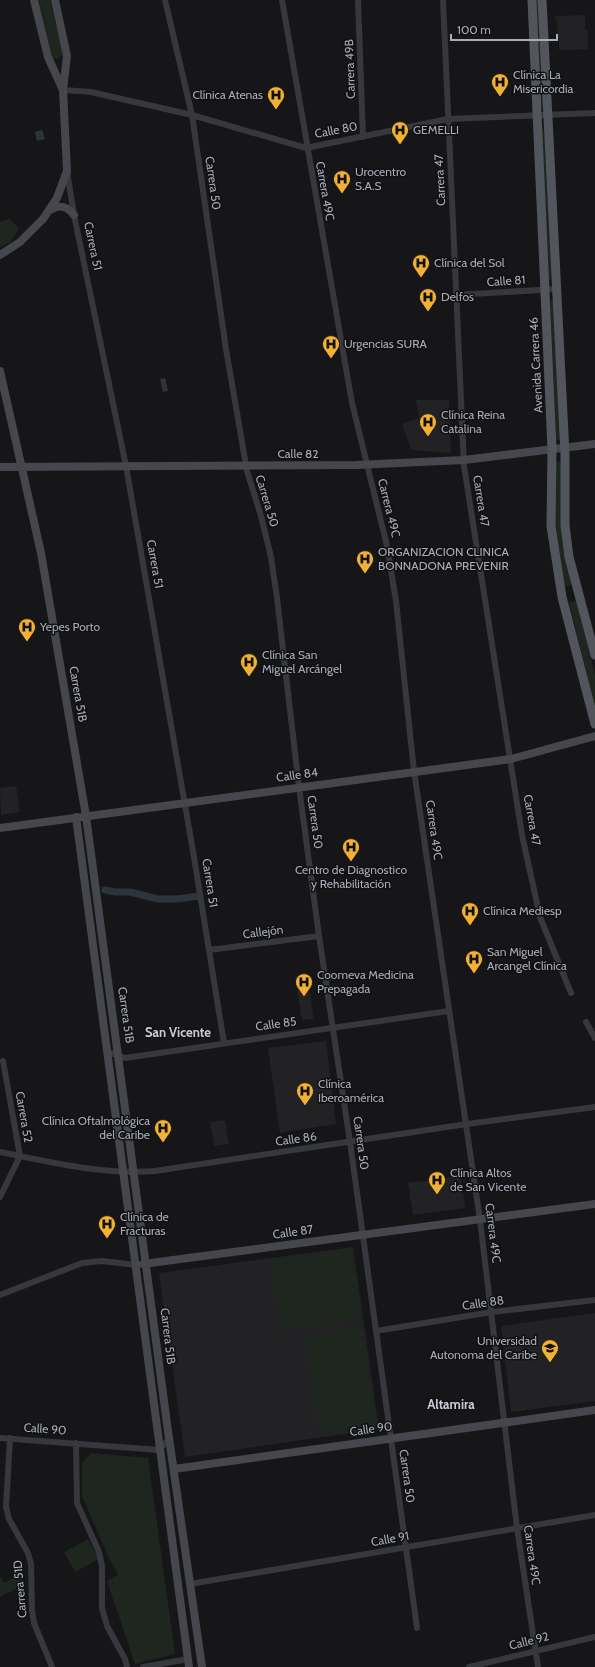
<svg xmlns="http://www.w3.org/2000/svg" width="595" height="1667" font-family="Cabin,sans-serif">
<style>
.built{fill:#222225}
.green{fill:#1e261f}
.water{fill:#2c353c}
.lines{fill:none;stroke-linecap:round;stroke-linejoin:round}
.canal{stroke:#2c353c;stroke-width:7}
.street{stroke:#37383d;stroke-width:6}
.secondary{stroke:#45474d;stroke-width:8}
.primary{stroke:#53555c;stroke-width:9}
.labels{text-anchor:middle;stroke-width:3;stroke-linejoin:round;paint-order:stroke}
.street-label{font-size:12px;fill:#a8adb8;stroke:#111113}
.poi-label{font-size:12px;fill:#a8adb8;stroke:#111113;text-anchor:start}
.neighbourhood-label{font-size:13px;font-weight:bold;fill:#c9ccd4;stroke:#111113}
</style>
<rect width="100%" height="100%" fill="#161618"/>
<path class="built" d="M585,15v15h3v19l-29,1v-10l-4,-2 3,-4 -1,-13 -2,-1v-4z
M416,400h33l2,53 -40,-3 -9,-26 17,-6z
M16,786l4,26 -19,3 -1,-27z
M307,975l7,44 -12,1 -7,-43z
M326,1041l10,83 -56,9 -12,-85z
M225,1120l4,24 -15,2 -4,-24z
M461,1176l4,32 -52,7 -5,-32z
M353,1247l26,182 -194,28 -26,-184z
M595,1313v88l-84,11 -10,-86z"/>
<path class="green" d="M39,0h11l13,54 -5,5h-4l-2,-3z
M535,0h4l5,106 -4,1z
M540,129h4l8,150 -4,1z
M10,219l9,10 -8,13 -11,5v-25z
M550,301h4l6,139h-4z
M561,461l1,75 10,48 -7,3 -10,-64v-61z
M576,601l19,74v32l-26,-105z
M352,1250l10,70 -81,11 -10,-71z
M362,1328l15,98 -57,8 -15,-98z
M91,1453l57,5 27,196 -40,10 -28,-83 11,-6 -10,-19 -26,-60v-33z
M88,1539l11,20 -24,13 -11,-20z
M22,1574l1,11 -23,12v-21l4,7z"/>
<path class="water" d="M42,130l3,9 -8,2 -2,-9z
M165,378l3,13 -5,1 -3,-13z"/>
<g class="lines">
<path class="canal" d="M105,890l10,2h15l28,7h19l23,-3"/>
<path class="street" d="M165,0l27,115 34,234 21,122 14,45 10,41 6,41 22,189 20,149 31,206 67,486
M282,0l70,403 35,143 9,55 18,170 66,449 37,308 21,139
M358,0l5,137
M443,0l21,466 58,369 18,82 31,76
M63,90l28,2 101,23 114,33 142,-29 147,-6
M67,171l7,44 52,251 67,385 31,192
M456,295l100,-6
M209,950l110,-14
M586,1022l9,16
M108,1052l17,6 324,-47
M0,1152c50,10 103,23 155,19l312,-47 128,-17
M0,1197l20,-41 -17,-95
M0,1295l82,-32 20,-2 34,4
M376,1331l116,-19 103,-12
M0,1438l159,12 10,-11
M10,1438l-4,69 3,12 19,34 3,11 1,46 2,13 18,44
M76,1443l1,60 22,49 3,14v42l5,18 18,33 2,8
M190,1584l405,-69
M143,1667l45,-8
M469,1667l126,-30"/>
<path class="secondary" d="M34,0l14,57 15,33
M50,210c10,-6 17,-4 24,5
M0,255l20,-13 23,-23 14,-21 10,-27 -4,-81 4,-34 -12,-56
M0,371l41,182 45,263 82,615 34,236
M0,467l356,-2 108,-5 131,-16
M76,817l113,850
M0,828l511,-69 84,-23
M143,1264l452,-60
M174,1469l421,-59"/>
<path class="primary" d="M532,0l20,449 -1,77 11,71 33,127
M542,0l23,454v71l4,32 26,98"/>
</g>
<defs>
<g id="hospital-pin" transform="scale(0.9)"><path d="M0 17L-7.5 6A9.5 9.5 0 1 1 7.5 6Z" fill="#f2b134" stroke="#111113"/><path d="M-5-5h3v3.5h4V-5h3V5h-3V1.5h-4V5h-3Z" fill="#111"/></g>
<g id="university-pin" transform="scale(0.9)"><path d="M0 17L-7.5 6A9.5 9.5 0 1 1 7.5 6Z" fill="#f2b134" stroke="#111113"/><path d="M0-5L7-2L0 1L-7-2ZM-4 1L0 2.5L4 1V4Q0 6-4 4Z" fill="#111"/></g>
</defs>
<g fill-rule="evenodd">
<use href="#hospital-pin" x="500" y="82"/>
<use href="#hospital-pin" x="276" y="95"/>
<use href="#hospital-pin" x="400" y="130"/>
<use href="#hospital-pin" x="342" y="179"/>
<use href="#hospital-pin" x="421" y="263"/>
<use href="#hospital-pin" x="428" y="297"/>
<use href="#hospital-pin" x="331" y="344"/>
<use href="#hospital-pin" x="428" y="422"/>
<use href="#hospital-pin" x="365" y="559"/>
<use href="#hospital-pin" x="27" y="627"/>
<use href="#hospital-pin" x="249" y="662"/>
<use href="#hospital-pin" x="351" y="847"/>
<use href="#hospital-pin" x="470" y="911"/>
<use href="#hospital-pin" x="474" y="959"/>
<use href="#hospital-pin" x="304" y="982"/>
<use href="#hospital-pin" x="305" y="1091"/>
<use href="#hospital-pin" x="163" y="1128"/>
<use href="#hospital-pin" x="437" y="1180"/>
<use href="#hospital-pin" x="107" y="1224"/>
<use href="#university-pin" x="550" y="1348"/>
</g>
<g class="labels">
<g class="street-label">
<text transform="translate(350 69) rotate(-92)" y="4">Carrera 49B</text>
<text transform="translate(336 130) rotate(-11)" y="4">Calle 80</text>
<text transform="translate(440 180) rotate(-93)" y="4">Carrera 47</text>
<text transform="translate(213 183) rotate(82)" y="4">Carrera 50</text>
<text transform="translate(325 191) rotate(80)" y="4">Carrera 49C</text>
<text transform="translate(93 246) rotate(78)" y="4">Carrera 51</text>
<text transform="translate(506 281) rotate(-4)" y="4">Calle 81</text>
<text transform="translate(536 365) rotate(-93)" y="4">Avenida Carrera 46</text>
<text x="298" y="458">Calle 82</text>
<text transform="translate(267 501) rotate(73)" y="4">Carrera 50</text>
<text transform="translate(481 501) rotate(81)" y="4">Carrera 47</text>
<text transform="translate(389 508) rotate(76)" y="4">Carrera 49C</text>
<text transform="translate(155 564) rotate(80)" y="4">Carrera 51</text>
<text transform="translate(78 694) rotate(80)" y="4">Carrera 51B</text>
<text transform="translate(297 775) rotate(-8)" y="4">Calle 84</text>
<text transform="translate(532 820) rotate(80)" y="4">Carrera 47</text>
<text transform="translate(315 822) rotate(82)" y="4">Carrera 50</text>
<text transform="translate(434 830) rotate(82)" y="4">Carrera 49C</text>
<text transform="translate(210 883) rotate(81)" y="4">Carrera 51</text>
<text transform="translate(263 932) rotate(-7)" y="4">Callejón</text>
<text transform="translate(126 1015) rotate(82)" y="4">Carrera 51B</text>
<text transform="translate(276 1024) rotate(-8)" y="4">Calle 85</text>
<text transform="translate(24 1117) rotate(80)" y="4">Carrera 52</text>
<text transform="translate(296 1139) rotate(-8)" y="4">Calle 86</text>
<text transform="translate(361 1143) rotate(82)" y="4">Carrera 50</text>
<text transform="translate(293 1232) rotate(-8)" y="4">Calle 87</text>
<text transform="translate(493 1233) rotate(83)" y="4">Carrera 49C</text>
<text transform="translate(483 1303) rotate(-8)" y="4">Calle 88</text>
<text transform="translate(168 1336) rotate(83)" y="4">Carrera 51B</text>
<text transform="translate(45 1429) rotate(4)" y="4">Calle 90</text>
<text transform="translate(371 1429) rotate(-8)" y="4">Calle 90</text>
<text transform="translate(407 1476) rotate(82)" y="4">Carrera 50</text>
<text transform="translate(390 1539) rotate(-10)" y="4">Calle 91</text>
<text transform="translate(532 1555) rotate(82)" y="4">Carrera 49C</text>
<text transform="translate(20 1589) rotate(-95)" y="4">Carrera 51D</text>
<text transform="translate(529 1641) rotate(-14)" y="4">Calle 92</text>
</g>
<g class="poi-label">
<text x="513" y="79">Clínica La<tspan x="513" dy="14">Misericordia</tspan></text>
<text x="263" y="99" text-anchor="end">Clínica Atenas</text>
<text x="413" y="134">GEMELLI</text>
<text x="355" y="176">Urocentro<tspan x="355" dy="14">S.A.S</tspan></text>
<text x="434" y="267">Clínica del Sol</text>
<text x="441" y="301">Delfos</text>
<text x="344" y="348">Urgencias SURA</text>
<text x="441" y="419">Clínica Reina<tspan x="441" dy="14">Catalina</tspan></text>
<text x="378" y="556">ORGANIZACION CLINICA<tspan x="378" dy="14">BONNADONA PREVENIR</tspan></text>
<text x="40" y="631">Yepes Porto</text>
<text x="262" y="659">Clínica San<tspan x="262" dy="14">Miguel Arcángel</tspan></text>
<text x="351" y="874" text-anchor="middle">Centro de Diagnostico<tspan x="351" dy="14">y Rehabilitación</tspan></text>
<text x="483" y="915">Clínica Mediesp</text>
<text x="487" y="956">San Miguel<tspan x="487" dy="14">Arcangel Clínica</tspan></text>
<text x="317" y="979">Coomeva Medicina<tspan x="317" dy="14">Prepagada</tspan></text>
<text x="318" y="1088">Clínica<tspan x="318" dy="14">Iberoamérica</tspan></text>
<text x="150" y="1125" text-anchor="end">Clínica Oftalmológica<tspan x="150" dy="14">del Caribe</tspan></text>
<text x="450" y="1177">Clínica Altos<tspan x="450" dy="14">de San Vicente</tspan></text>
<text x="120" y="1221">Clínica de<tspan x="120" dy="14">Fracturas</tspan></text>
<text x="537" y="1345" text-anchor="end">Universidad<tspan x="537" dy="14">Autonoma del Caribe</tspan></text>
</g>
<g class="neighbourhood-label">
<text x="178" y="1037">San Vicente</text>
<text x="451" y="1409">Altamira</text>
</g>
</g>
<path d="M451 34v6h106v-6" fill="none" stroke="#a8adb8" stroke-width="2"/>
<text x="457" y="34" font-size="12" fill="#a8adb8" stroke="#111113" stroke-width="3" paint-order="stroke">100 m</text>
</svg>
